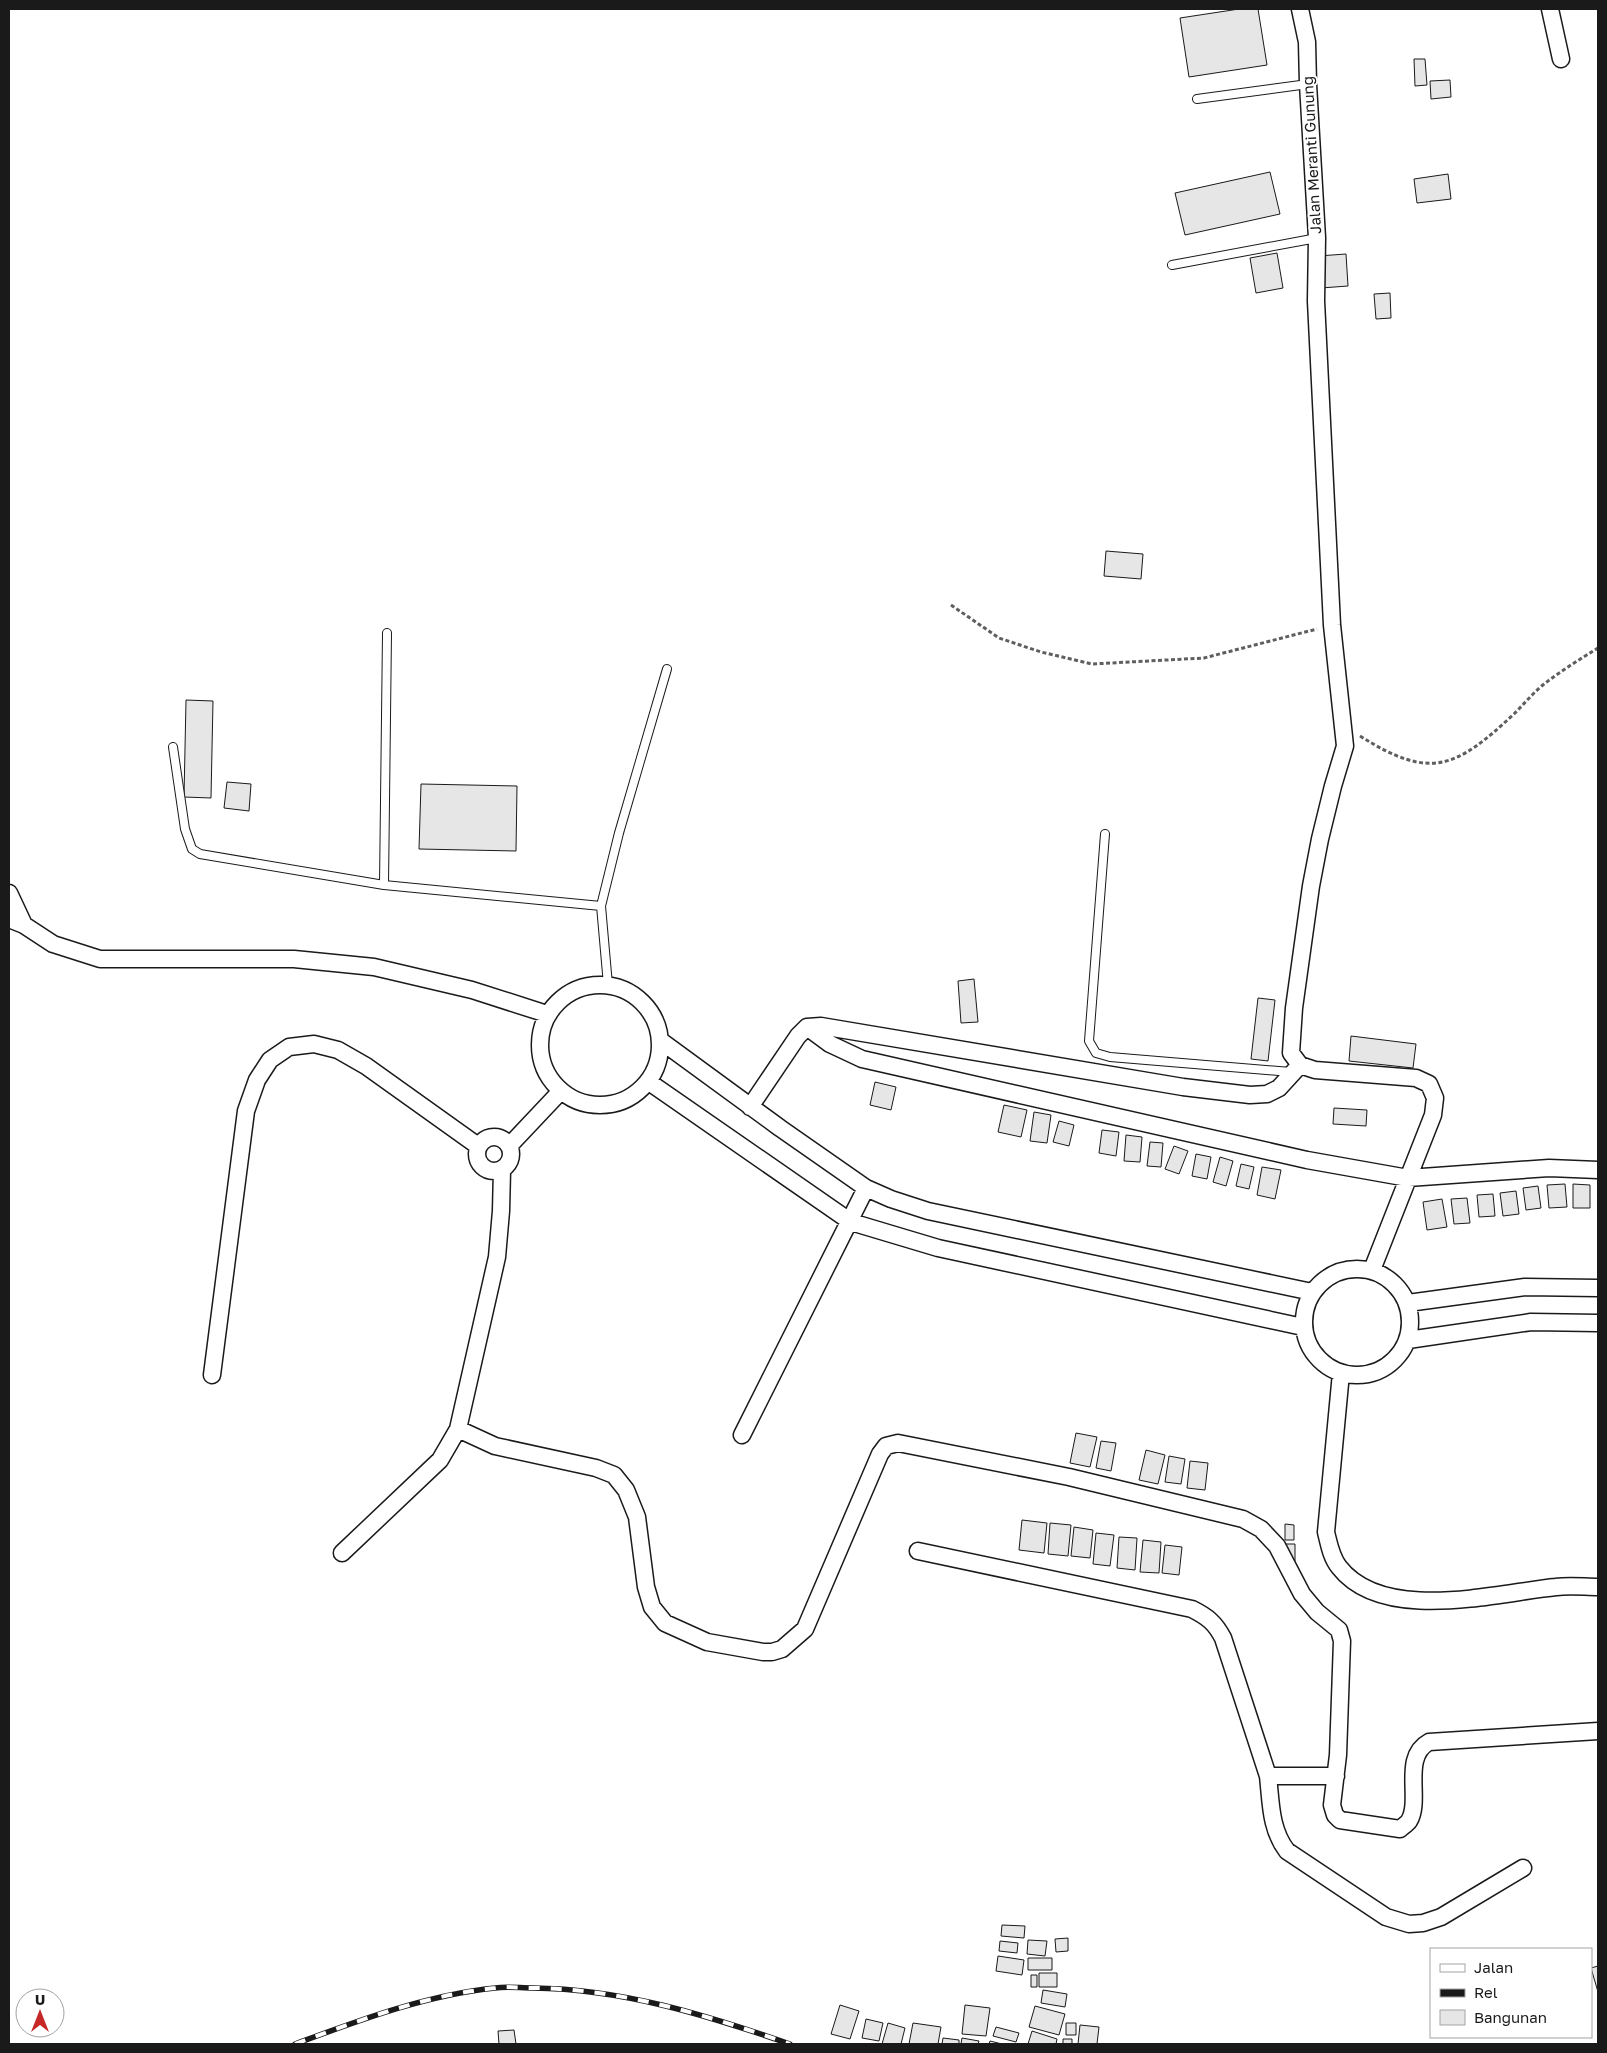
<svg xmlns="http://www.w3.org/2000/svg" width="1607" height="2053" font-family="'Golos Text',sans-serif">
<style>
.building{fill:#e6e6e6;stroke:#1a1a1a}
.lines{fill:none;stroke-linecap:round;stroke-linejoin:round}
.service-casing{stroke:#1a1a1a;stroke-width:10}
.minor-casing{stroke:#1a1a1a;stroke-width:19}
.path{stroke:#5f5f5f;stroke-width:3;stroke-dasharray:4 2.5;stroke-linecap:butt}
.service{stroke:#fff;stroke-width:8}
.minor{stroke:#fff;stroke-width:16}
.rail-casing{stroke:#1a1a1a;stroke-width:5.5}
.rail{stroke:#fff;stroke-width:4;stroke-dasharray:11;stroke-linecap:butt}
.labels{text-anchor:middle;stroke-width:4;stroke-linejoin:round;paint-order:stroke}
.street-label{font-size:15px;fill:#1a1a1a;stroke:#fff}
</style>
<rect width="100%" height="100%" fill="#fff"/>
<path class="building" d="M1239,9h19l9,56 -78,12 -9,-59z
M1414,59h11l2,26 -12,1z
M1450,80l1,17 -20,2 -1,-18z
M1270,172l10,42 -95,21 -10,-42z
M1448,174l3,25 -34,4 -3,-24z
M1277,253l6,35 -27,5 -6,-35z
M1346,254l2,32 -27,2 -3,-32z
M1390,293l1,25 -15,1 -2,-25z
M1106,551l37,3 -2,25 -37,-3z
M186,700l27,1 -2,97 -27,-1z
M227,782l24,2 -2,27 -25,-3z
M421,784l96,2 -1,65 -97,-2z
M974,979l4,43 -17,1 -3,-42z
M1258,998l17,2 -7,61 -17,-2z
M1351,1036l65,8 -3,24 -64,-7z
M875,1082l21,5 -5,23 -21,-5z
M1004,1105l23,5 -6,27 -23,-5z
M1334,1108l33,2 -1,16 -33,-2z
M1034,1112l17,3 -4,28 -17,-2z
M1059,1121l15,4 -5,21 -16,-4z
M1102,1130l17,2 -3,24 -17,-3z
M1126,1135l16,2 -2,25 -16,-1z
M1150,1142l13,1 -2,24 -14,-1z
M1174,1146l14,5 -9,23 -14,-5z
M1196,1154l15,3 -4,22 -15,-3z
M1220,1157l13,4 -7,25 -13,-4z
M1241,1164l13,3 -5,22 -13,-3z
M1262,1167l19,3 -6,29 -18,-4z
M1565,1184l2,23 -18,1 -2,-23z
M1573,1184l17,1v23h-17z
M1538,1186l3,22 -15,2 -3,-22z
M1516,1191l3,23 -16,2 -3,-23z
M1493,1194l2,22 -16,1 -2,-22z
M1467,1198l3,25 -16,1 -3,-25z
M1442,1199l5,28 -20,3 -4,-28z
M1076,1433l21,4 -7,30 -20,-4z
M1101,1441l15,2 -5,28 -15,-3z
M1146,1450l19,5 -7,29 -19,-4z
M1169,1456l16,3 -4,25 -16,-2z
M1190,1461l18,2 -3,27 -18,-2z
M1022,1520l25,3 -3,30 -25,-3z
M1050,1523l21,2 -3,31 -20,-2z
M1285,1524l9,1v15h-9z
M1074,1527l19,3 -3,28 -19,-2z
M1096,1533l18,2 -4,31 -17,-2z
M1119,1537l18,1 -2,32 -18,-2z
M1143,1540l18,2 -2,31 -19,-1z
M1285,1544h10v17h-10z
M1165,1545l17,2 -3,28 -17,-2z
M1002,1925l23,1 -1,12 -23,-2z
M1068,1938v13l-12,1 -1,-13z
M1028,1940l19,1 -2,15 -18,-2z
M1000,1941l18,2 -1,10 -18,-2z
M998,1956l26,4 -2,15 -26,-4z
M1028,1958h24v12h-24z
M1598,1966v26l-7,-24z
M1039,1973h18v14h-18z
M1031,1975h6v12h-6z
M1043,1990l24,4 -2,13 -24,-4z
M840,2005l19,6 -9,28 -19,-5z
M965,2005l25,3 -4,28 -24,-2z
M1035,2006l30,8 -6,21 -30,-8z
M866,2019l17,4 -4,18 -17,-3z
M888,2023l17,5 -4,16h-19z
M913,2023l28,4 -3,17h-29z
M1066,2023h10v12h-10z
M1080,2025l19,2 -2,17h-19z
M996,2027l23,6 -3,9 -23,-6z
M514,2030l2,14h-17l-1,-13z
M1032,2031l25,8 -1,5h-28z
M943,2038l16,2v4h-17z
M962,2038l17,3 -1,3h-17z
M1063,2039h9v5h-9z
M990,2041l12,3h-13z"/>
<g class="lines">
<g class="service-casing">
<path id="service" d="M1197,99l111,-15
M1172,265l145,-27
M173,747l12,82 7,20 8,5 184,31 217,21
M1105,834l-16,207 7,12 14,4 181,15
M384,885l3,-252
M608,985l-7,-79 18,-73 48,-164"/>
</g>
<g class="minor-casing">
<path id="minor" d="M1300,9l7,33 1,42 9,154 -1,63 16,324 13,121 -12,40 -13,53 -9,47 -17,122 -3,45 9,12 15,5 101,8 13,6 6,14 -2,17 -61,155
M1550,9l11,50
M9,893l15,32
M9,919l15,6 29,19 47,15h194l80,8 98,23 75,24
M540 1045a60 60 0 1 1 120 0a60 60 0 1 1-120 0Z
M807,1027l23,17 32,15 445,101 101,18 141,-10 49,2
M661,1041l119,87 86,60 25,11 37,12 384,81
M649,1082l202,140 87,26 365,79
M750,1107l48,-71 9,-9 14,-1 362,61 67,8 17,-1 12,-6 21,-23
M477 1154a17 17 0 1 1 34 0a17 17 0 1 1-34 0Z
M509,1146l51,-54
M1304 1322a53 53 0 1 1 106 0a53 53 0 1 1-106 0Z
M1408,1303l117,-16 73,1
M1408,1340l123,-18 67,1
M1341,1373l-15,159c3,12 5,25 13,35 44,57 157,26 217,20 14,-2 29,0 42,0
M212,1375l34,-264 11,-31 13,-20 19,-13 25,-3 24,6 28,16 112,80
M458,1429l37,17 101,22 18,7 12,15 11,27 9,70 6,20 13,16 42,19 56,10h9l10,-3 23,-20 75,-175 6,-8 12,-3 171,34 174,42 18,10 16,17 25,48 15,18 22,18 3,11 -4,114 -6,50 3,10 5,5 60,9c2,-2 7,-5 9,-8 13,-21 -8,-64 20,-79l169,-11
M742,1435l124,-247
M918,1551l274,58c16,8 23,14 31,29l45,138h68
M342,1553l98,-93 18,-31 39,-172 4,-46 1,-41
M1268,1776c3,26 2,53 19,75l99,66 23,7 14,-1 18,-6 82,-49"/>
</g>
<path class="path" d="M951,605l48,33 42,14 51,12 112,-6 113,-29
M1360,736c71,45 96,32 154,-22 10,-10 19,-21 30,-30 17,-13 36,-25 54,-36"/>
<use href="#service" class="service"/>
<use href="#minor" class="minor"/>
<g class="rail-casing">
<path id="rail" d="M295,2044c65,-24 131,-49 200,-56 12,-2 25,0 38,0 90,1 173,27 257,56"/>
</g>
<use href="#rail" class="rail"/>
</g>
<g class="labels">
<g class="street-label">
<text transform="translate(1312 155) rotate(-93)" y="5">Jalan Meranti Gunung</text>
</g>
</g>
<rect width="1607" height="2053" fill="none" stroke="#1a1a1a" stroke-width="20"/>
<rect x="1430" y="1948" width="162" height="90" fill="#ffffff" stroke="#a3a3a3"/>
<rect x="1440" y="1964" width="25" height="8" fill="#ffffff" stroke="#a3a3a3"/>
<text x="1474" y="1973" font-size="15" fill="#1a1a1a">Jalan</text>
<rect x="1440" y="1989" width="25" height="8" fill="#1a1a1a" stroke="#a3a3a3"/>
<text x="1474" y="1998" font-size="15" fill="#1a1a1a">Rel</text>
<rect x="1440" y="2010" width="25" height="15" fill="#e6e6e6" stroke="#a3a3a3"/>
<text x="1474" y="2023" font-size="15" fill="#1a1a1a">Bangunan</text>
<g transform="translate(40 2013)"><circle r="24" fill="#ffffff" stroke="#a3a3a3"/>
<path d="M0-4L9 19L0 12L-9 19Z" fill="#c62828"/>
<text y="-8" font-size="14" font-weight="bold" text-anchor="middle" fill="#1a1a1a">U</text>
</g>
</svg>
